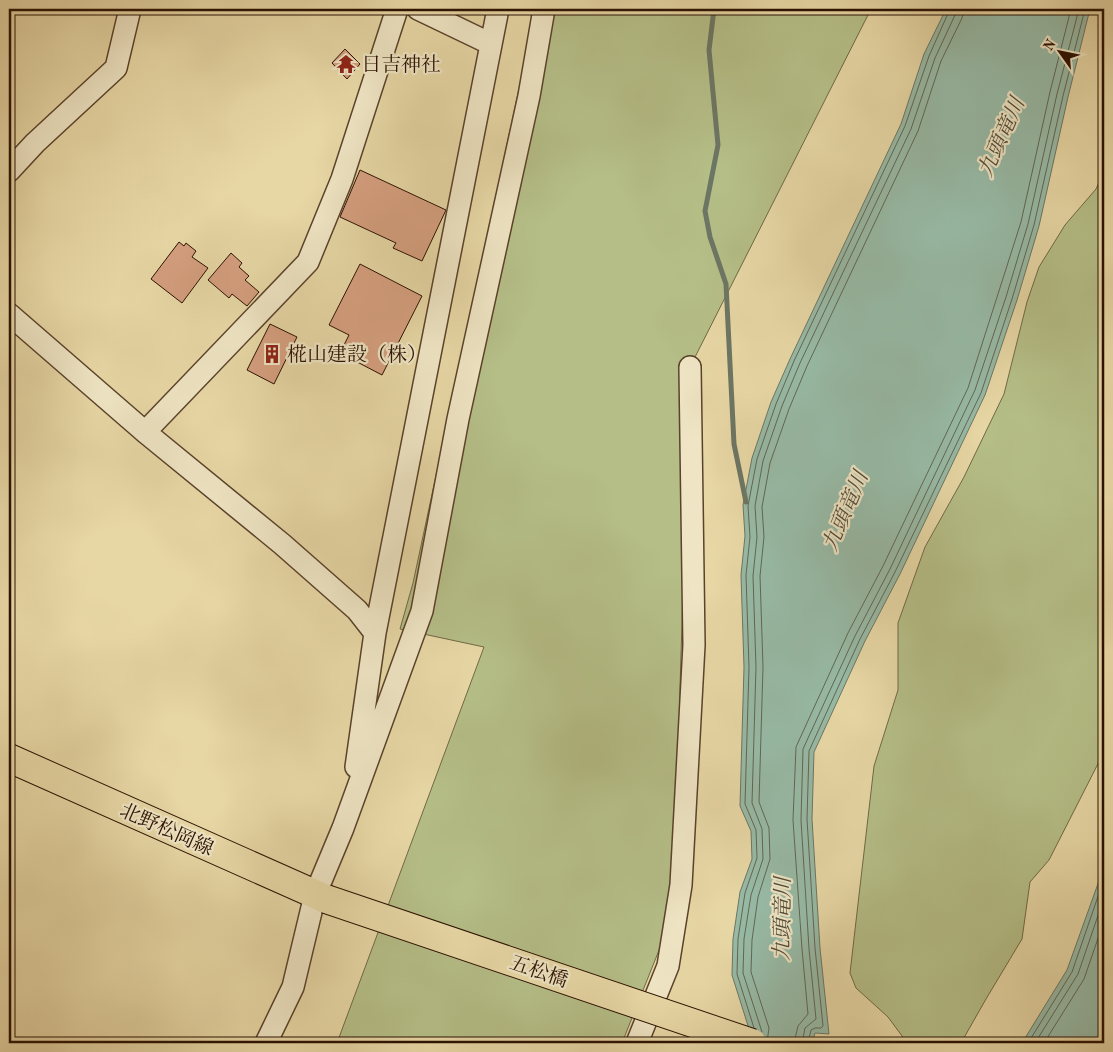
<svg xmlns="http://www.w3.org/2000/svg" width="1113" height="1052" font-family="'Old Standard TT','Noto Serif JP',serif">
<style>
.green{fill:#b5be87;stroke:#706844}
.water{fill:#97baa6;stroke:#6c7664}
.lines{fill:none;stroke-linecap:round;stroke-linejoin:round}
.shore{stroke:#616654;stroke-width:1}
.stream{stroke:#6c7664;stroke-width:5}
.building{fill:#d59f7f;stroke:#2b1102}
.minor-casing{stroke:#5a422b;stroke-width:24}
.major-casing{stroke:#2b1102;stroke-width:30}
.minor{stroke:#efe5c4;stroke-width:21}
.major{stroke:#e7d7a5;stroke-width:28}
.major-bridge-casing{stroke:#2b1102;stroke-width:30;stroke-linecap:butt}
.major-bridge{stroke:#e7d7a5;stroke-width:28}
.labels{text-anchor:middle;stroke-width:4.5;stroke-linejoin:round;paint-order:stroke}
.poi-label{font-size:20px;fill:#2b1102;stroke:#efe5c4;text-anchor:start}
.street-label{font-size:20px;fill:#2b1102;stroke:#efe5c4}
.water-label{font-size:21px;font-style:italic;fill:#514c3b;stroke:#efe5c4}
</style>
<rect width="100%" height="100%" fill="#e7d7a5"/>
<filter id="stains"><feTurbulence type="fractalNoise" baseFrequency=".004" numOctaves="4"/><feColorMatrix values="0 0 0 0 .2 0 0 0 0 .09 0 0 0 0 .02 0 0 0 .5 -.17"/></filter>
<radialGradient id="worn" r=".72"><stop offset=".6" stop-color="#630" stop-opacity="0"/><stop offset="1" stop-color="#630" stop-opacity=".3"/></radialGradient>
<path class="green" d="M536,9h335l-181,358 -10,320 -1,213 -57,143h-285l147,-396 -84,-18 13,-46z
M1104,172v580l-55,108 -19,22 -8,57 -36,60 -25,44h-51l-5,-3 -17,-23 -32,-29 -6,-15 24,-207 24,-76v-67l27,-76 39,-70 40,-83 23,-92 12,-35 26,-42 31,-36z"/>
<path class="water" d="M946,9h144l-22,88 -29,129 -22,74 -32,95 -85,179 -35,67 -51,111 -2,67 8,129 9,86 -14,-1 -3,10h-66l4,-11 -18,-57 1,-36 7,-47 12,-33 -1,-28 -11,-25 4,-139 -3,-92 4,-39 -2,-31 9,-47 19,-56 19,-43 111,-235 23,-70z
M1104,867v176h-82l45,-73z"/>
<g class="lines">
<path class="shore" d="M754,1028l-17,-54 1,-35 7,-46 12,-35 -1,-28 -11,-26 4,-137 -3,-92 4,-38 -2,-31 9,-47 19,-55 18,-43 111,-235 24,-70 21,-47
M762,1032l-19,-59 1,-34 7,-44 12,-36 -1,-30 -10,-26 4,-136 -3,-91 4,-39 -2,-31 8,-45 19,-55 18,-43 111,-234 24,-71 20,-43 1,-6
M767,1042l2,-14 -18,-56 1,-32 6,-43 12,-38 -1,-31 -10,-26 4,-135 -3,-91 4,-39 -2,-30 8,-44 19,-54 18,-43 111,-235 23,-70 21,-43 2,-9
M794,1043l4,-17 10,-12 -6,-65 -9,-129 3,-73 52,-114 35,-67 85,-178 53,-166 29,-130 21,-83
M802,1043l3,-15 11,-9 -7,-70 -8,-129 2,-71 52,-113 35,-67 85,-179 31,-93 22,-73 29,-130 22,-85
M808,1043l3,-13 4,-2h6l2,-2 -8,-78 -8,-129 2,-68 51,-112 35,-67 86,-179 31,-94 22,-74 29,-129 22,-87
M1028,1043l44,-71 32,-93
M1035,1043l43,-69 26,-76
M1044,1043l40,-64 20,-58"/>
<path class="stream" d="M714,9l-5,41 9,95 -13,66 5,26 16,47 8,160 12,58"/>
</g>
<path class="building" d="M345,49l15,15 -13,15 -15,-16z
M360,170l86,40 -24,51 -29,-13 3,-5 -56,-26z
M179,242l5,4 2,-3 10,8 -4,6 16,11 -26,35 -31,-24z
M231,253l11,10 -3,4 10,9 -4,4 14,12 -12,14 -15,-12 -3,4 -21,-18z
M360,264l62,32 -40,79 -42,-22 9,-18 -20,-10z
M270,324l27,13 -23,47 -27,-14z"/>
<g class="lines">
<g class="minor-casing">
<path id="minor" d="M418,9l73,35
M9,171l26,-28 81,-75 14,-59
M9,314l136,118 137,112 75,66 18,23 -19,134
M145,432l163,-170 34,-83 55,-170
M375,633l123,-624
M266,1043l27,-56 22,-92 28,-67 79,-217 36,-192 71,-323 15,-87
M637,1043l31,-77 13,-81 13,-240 -4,-278"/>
</g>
<g class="major-casing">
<path id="major" d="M9,758l317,141"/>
</g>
<use href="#minor" class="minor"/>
<use href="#major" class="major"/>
<g class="major-bridge-casing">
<path id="major-bridge" d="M326,899l426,144"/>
</g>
<use href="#major-bridge" class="major-bridge"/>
</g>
<defs>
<g id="temple-bare" transform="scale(1.5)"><path d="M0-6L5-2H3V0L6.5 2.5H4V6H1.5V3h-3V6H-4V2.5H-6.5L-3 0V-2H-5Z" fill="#8f2418" stroke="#efe5c4" stroke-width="2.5" paint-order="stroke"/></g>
<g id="building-bare" transform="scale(1.5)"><path d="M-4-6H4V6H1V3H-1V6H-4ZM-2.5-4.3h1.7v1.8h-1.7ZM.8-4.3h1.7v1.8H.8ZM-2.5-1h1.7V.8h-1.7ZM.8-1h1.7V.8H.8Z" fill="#8f2418" stroke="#efe5c4" stroke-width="2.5" paint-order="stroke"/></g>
</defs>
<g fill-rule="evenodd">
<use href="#temple-bare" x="346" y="64"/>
<use href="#building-bare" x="272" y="354"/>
</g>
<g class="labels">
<g class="poi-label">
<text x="361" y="71">日吉神社</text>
<text x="287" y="361">椛山建設（株）</text>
</g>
<g class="street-label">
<text transform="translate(167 829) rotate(24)" y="7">北野松岡線</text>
<text transform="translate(539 971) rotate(19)" y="7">五松橋</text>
</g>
<g class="water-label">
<text transform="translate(1001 137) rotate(-66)" y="7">九頭竜川</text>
<text transform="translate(845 511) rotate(-67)" y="7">九頭竜川</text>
<text transform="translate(782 919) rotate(-89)" y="7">九頭竜川</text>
</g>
</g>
<rect width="1113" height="1052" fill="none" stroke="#e7d7a5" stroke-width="30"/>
<rect x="10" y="10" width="1093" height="1032" fill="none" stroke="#2b1102" stroke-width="2.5"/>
<rect x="15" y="15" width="1083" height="1022" fill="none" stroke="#2b1102"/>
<g transform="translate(1060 52) rotate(303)" stroke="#efe5c4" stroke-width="4" paint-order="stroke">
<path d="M0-4L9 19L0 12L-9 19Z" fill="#2b1102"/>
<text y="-8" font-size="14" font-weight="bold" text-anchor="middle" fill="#2b1102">N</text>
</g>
<rect width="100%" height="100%" filter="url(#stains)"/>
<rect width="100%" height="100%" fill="url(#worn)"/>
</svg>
